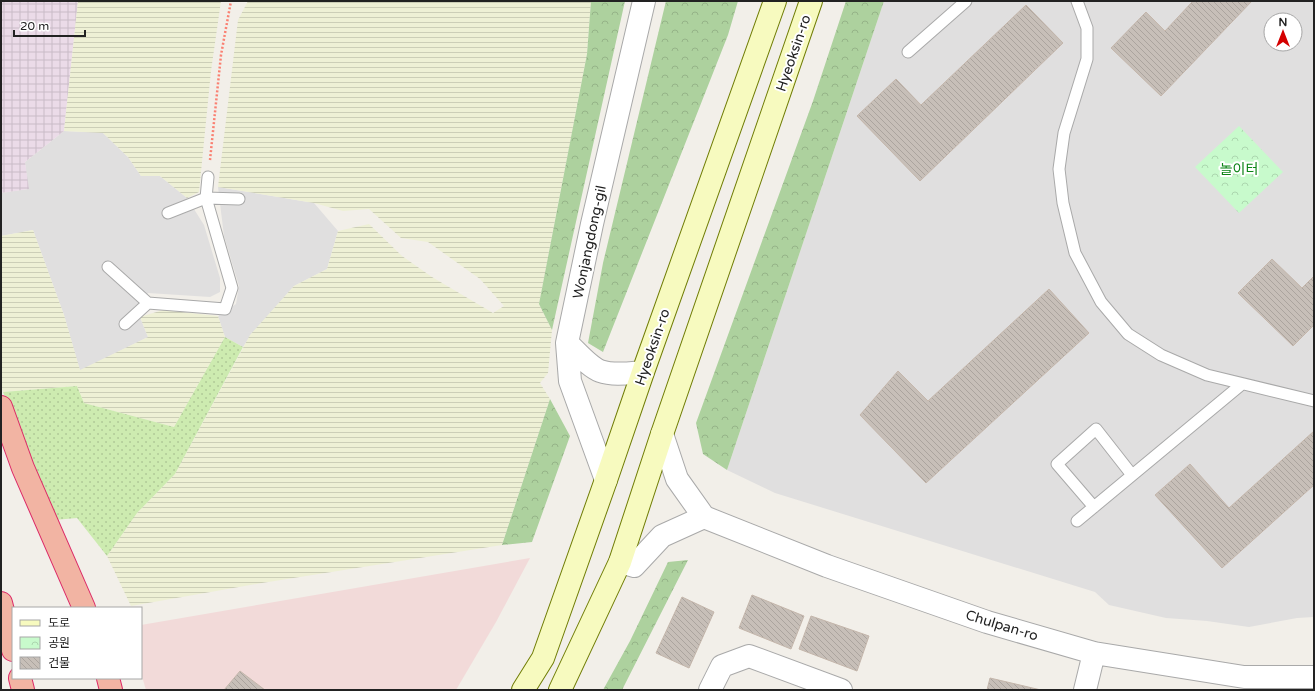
<svg xmlns="http://www.w3.org/2000/svg" width="1315" height="691" font-family="'Varela Round','Noto Sans KR',sans-serif">
<style>
.residential{fill:#e0dfdf;fill-rule:evenodd}
.commercial{fill:#f2dad9}
.industrial{fill:url(#industrial-grid)}
.farmland{fill:url(#farmland-rules)}
.grass{fill:url(#grass-dots)}
.forest{fill:url(#forest-crowns)}
.park{fill:url(#park-crowns)}
.building{fill:url(#building-back-hatch);stroke:#c4b6ab}
.lines{fill:none;stroke-linecap:round;stroke-linejoin:round}
.service-casing{stroke:#a9a9a9;stroke-width:13}
.minor-casing{stroke:#a9a9a9;stroke-width:24}
.secondary-casing{stroke:#707d05;stroke-width:24}
.trunk-casing{stroke:#dc2a67;stroke-width:24}
.path{stroke:#fa8072;stroke-width:2.5;stroke-dasharray:2 2;stroke-linecap:butt}
.service{stroke:#fff;stroke-width:11}
.minor{stroke:#fff;stroke-width:22}
.secondary{stroke:#f7fabf;stroke-width:22}
.trunk{stroke:#f2b4a3;stroke-width:22}
.labels{text-anchor:middle;stroke-width:4;stroke-linejoin:round;paint-order:stroke}
.street-label{font-size:14px;fill:#222;stroke:#fff}
.park-label{font-size:14px;fill:#0c8416;stroke:#fff}
</style>
<defs>
<pattern id="industrial-grid" width="8" height="8" patternUnits="userSpaceOnUse"><rect width="8" height="8" fill="#ebdbe8"/><path d="M0 4h8M4 0v8" fill="none" stroke="#c9bcc7"/></pattern>
<pattern id="farmland-rules" width="6" height="5" patternUnits="userSpaceOnUse"><rect width="6" height="5" fill="#eef0d5"/><path d="M0 2.5h6" fill="none" stroke="#ccceb7"/></pattern>
<pattern id="grass-dots" width="8" height="8" patternUnits="userSpaceOnUse"><rect width="8" height="8" fill="#cdebb0"/><path d="M2 2h.1M6 6h.1" fill="none" stroke="#b0c997" stroke-width="1.8" stroke-linecap="round"/></pattern>
<pattern id="forest-crowns" width="20" height="18" patternUnits="userSpaceOnUse"><rect width="20" height="18" fill="#add19e"/><path d="M2 6a3 3 0 1 1 6 0M12 15a3 3 0 1 1 6 0" fill="none" stroke="#95b388"/></pattern>
<pattern id="park-crowns" width="20" height="18" patternUnits="userSpaceOnUse"><rect width="20" height="18" fill="#c8facc"/><path d="M2 6a3 3 0 1 1 6 0M12 15a3 3 0 1 1 6 0" fill="none" stroke="#acd6af"/></pattern>
<pattern id="building-back-hatch" width="6" height="6" patternUnits="userSpaceOnUse"><rect width="6" height="6" fill="#c7bfb8"/><path d="M-1 5l2 2M0 0l6 6M5-1l2 2" fill="none" stroke="#aba49e"/></pattern>
</defs>
<rect width="100%" height="100%" fill="#f2efe9"/>
<path class="residential" d="M884,1h430v616l-17,1 -48,9 -42,-6 -41,-3 -57,-13 -14,-13 -320,-99 -48,-23zM1271,20h24v24h-24z
M64,131l39,2 25,24 13,19h19l27,22 17,27 16,53v14l-10,5 -62,-4 -8,24 8,20 -68,34 -16,-56 -31,-85 -32,6v-43l27,-4 -3,-27z
M218,187l96,16 24,28 -11,38 -33,17 -43,49 -8,12 -18,-10 -7,-21 18,-12 3,-18 -15,-50z"/>
<path class="commercial" d="M530,558l-34,64 -40,68h-310l-5,-17v-48z"/>
<path class="industrial" d="M1,1h77l-14,130 -39,31 4,27 -28,4z"/>
<path class="farmland" d="M78,1h143l-10,70 -12,121 -12,6 -27,-22h-19l-13,-19 -25,-24 -39,-2z
M248,1h343l-4,53 -48,250 13,26 -4,43 -8,10 10,16 -48,146 -240,38 -131,23 -24,-50 30,-43 38,-39 75,-139 44,-49 33,-17 11,-38 31,-7 33,32 30,21 61,36 11,-7 -24,-27 -52,-37 -27,-4 -32,-29 -26,2 -29,-8 -96,-16 20,-167z
M33,230l31,85 16,55 68,-33 -8,-20 23,-7 55,6 7,21 -51,90 -90,-24 -7,-17 -74,6 -2,-5v-151z"/>
<path class="grass" d="M225,337l18,10 -68,127 -38,39 -30,43 -30,-38 -23,2 -19,-53 -32,-75 74,-6 7,17 90,24z"/>
<path class="forest" d="M591,1h34l-73,329 -13,-26 48,-250z
M666,1h72l-10,34 -125,317 -15,-9 15,-80z
M846,1h38l-157,469 -24,-16 -7,-31 117,-322z
M550,399l20,37 -38,106 -30,3z
M688,560l-66,130h-19l27,-49 38,-79z"/>
<path class="park" d="M1239,126l44,46 -44,41 -44,-46z"/>
<path class="building" d="M1193,1h59l-91,95 -50,-48 35,-36 19,19z
M1026,5l37,38 -143,138 -63,-65 39,-37 25,26z
M1272,259l30,29 12,-12v49l-21,21 -55,-53z
M1049,289l40,44 -163,150 -66,-68 38,-44 30,30z
M1314,431v54l-92,83 -67,-73 35,-31 39,44z
M752,595l52,21 -13,33 -52,-21z
M682,597l32,15 -25,56 -33,-15z
M811,616l58,20 -12,35 -58,-22z
M240,671l25,19h-41z
M990,678l51,12h-54z"/>
<g class="lines">
<g class="service-casing">
<path id="service" d="M1077,1l10,27v31l-23,74 -5,36 4,34 12,50 26,49 27,32 33,21 46,20 107,26
M908,52l58,-51
M168,213l38,-15 33,1
M108,267l40,36
M125,324l23,-21 77,6 7,-21 -26,-90 2,-21
M1094,507l-37,-43 39,-35 36,46
M1077,521l165,-137"/>
</g>
<g class="minor-casing">
<path id="minor" d="M567,343c9,8 22,24 33,28 14,5 30,2 43,1
M662,434l15,45 27,38 123,49 160,56 107,31 150,24h70
M606,480l-36,-99 -3,-38 25,-119 52,-223
M620,562l14,4 28,-30 42,-19
M710,690l12,-24 27,-10 92,34
M1085,690l9,-37"/>
</g>
<g class="secondary-casing">
<path id="secondary" d="M523,690l20,-32 63,-178 37,-108 132,-371
M560,690l60,-128 42,-128 149,-433"/>
</g>
<g class="trunk-casing">
<path id="trunk" d="M1,407l22,61 61,140
M1,603l12,47
M20,678l3,12
M108,678l3,12"/>
</g>
<path class="path" d="M210,160l11,-105 10,-54"/>
<use href="#service" class="service"/>
<use href="#minor" class="minor"/>
<use href="#secondary" class="secondary"/>
<use href="#trunk" class="trunk"/>
</g>
<g class="labels">
<g class="street-label">
<text transform="translate(793 53) rotate(-71)" y="5">Hyeoksin-ro</text>
<text transform="translate(589 242) rotate(-78)" y="5">Wonjangdong-gil</text>
<text transform="translate(652 347) rotate(-71)" y="5">Hyeoksin-ro</text>
<text transform="translate(1002 625) rotate(17)" y="5">Chulpan-ro</text>
</g>
<g class="park-label">
<text x="1239" y="174">놀이터</text>
</g>
</g>
<rect width="1315" height="691" fill="none" stroke="#222222" stroke-width="4"/>
<rect x="12" y="607" width="130" height="72" fill="#ffffff" stroke="#a7a7a7"/>
<rect x="20" y="620" width="20" height="6" fill="#f7fabf" stroke="#a7a7a7"/>
<text x="48" y="627" font-size="12" fill="#222222">도로</text>
<rect x="20" y="637" width="20" height="12" fill="url(#park-crowns)" stroke="#a7a7a7"/>
<text x="48" y="647" font-size="12" fill="#222222">공원</text>
<rect x="20" y="657" width="20" height="12" fill="url(#building-back-hatch)" stroke="#a7a7a7"/>
<text x="48" y="667" font-size="12" fill="#222222">건물</text>
<g transform="translate(1283 32)"><circle r="19" fill="#ffffff" stroke="#a7a7a7"/>
<path d="M0-3L7 15L0 10L-7 15Z" fill="#d40000"/>
<text y="-6" font-size="11" font-weight="bold" text-anchor="middle" fill="#222222">N</text>
</g>
<path d="M14 30v6h71v-6" fill="none" stroke="#222222" stroke-width="2"/>
<text x="20" y="30" font-size="12" fill="#222222" stroke="#ffffff" stroke-width="3" paint-order="stroke">20 m</text>
</svg>
